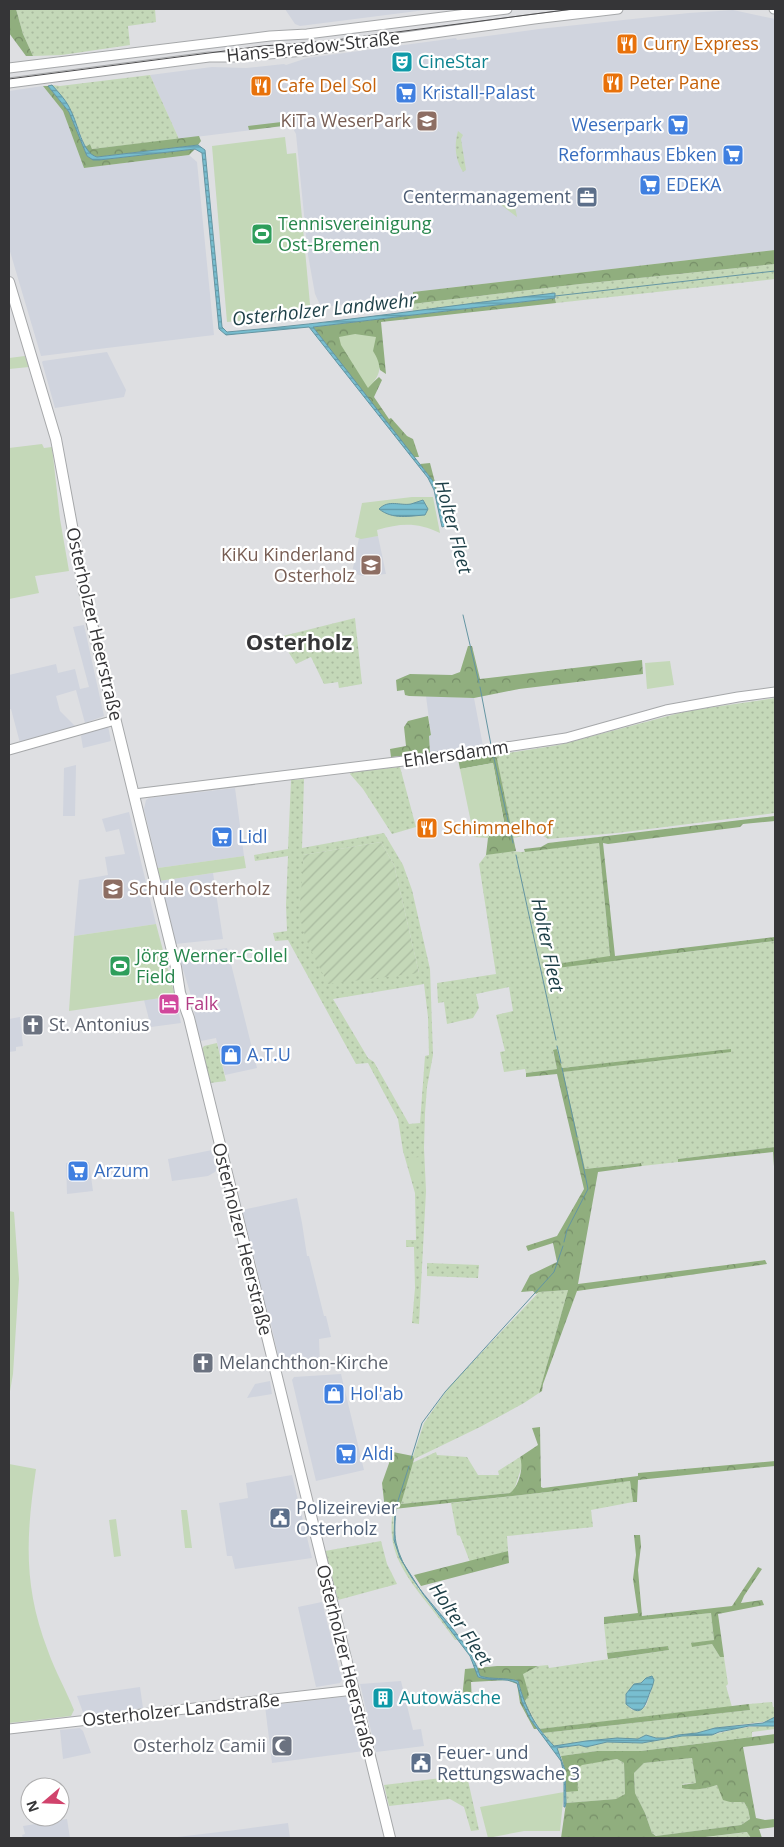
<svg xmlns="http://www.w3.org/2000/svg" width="784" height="1847" font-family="'Open Sans',sans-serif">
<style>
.built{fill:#d0d4de}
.grass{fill:url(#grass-dots);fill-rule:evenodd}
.forest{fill:url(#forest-crowns);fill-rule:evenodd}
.park{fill:#c4d8b8}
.garden{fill:url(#garden-furrows)}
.water{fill:url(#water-rules);stroke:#6495a2}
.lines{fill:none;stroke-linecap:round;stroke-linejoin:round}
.stream{stroke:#6495a2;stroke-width:1}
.secondary-casing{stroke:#a6a8aa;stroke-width:11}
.primary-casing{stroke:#a6a8aa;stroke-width:12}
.secondary{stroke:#fff;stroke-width:9}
.primary{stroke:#fff;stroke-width:10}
.tram{stroke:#4c4c4e;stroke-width:1}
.labels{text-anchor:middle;stroke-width:4.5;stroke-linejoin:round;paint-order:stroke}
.food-label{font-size:18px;fill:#c56008;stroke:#fff;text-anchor:start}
.street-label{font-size:18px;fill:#353537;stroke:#fff}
.culture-label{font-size:18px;fill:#0d838f;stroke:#fff;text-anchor:start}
.shop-label{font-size:18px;fill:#366cbe;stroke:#fff;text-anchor:start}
.education-label{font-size:18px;fill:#785e54;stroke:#fff;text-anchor:end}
.service-label{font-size:18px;fill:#4e5e75;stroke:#fff;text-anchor:start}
.leisure-label{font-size:18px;fill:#27864d;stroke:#fff;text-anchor:start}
.hotel-label{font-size:18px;fill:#b23c85;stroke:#fff;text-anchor:start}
.worship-label{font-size:18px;fill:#5b616d;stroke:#fff;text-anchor:start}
.water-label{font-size:19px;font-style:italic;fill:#1d3f47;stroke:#fff}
.district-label{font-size:22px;font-weight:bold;fill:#353537;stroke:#fff}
</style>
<defs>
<pattern id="grass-dots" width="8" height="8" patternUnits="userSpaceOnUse" patternTransform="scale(1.25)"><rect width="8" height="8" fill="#c4d8b8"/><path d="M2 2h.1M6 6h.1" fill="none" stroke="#a9ba9f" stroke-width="1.8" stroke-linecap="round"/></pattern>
<pattern id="forest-crowns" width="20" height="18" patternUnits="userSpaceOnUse" patternTransform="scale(1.25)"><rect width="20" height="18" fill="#90ae7e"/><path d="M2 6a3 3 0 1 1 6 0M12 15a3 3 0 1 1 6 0" fill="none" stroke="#768e68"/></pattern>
<pattern id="garden-furrows" width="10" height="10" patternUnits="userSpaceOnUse" patternTransform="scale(1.25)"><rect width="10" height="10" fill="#c4d8b8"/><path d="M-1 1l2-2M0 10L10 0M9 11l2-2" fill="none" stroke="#a9ba9f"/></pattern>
<pattern id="water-rules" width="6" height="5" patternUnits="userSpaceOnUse" patternTransform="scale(1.25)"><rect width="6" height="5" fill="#78bed0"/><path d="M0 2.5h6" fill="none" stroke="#639baa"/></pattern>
</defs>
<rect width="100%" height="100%" fill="#dedfe2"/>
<path class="built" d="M285,9h148l-133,17 -5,-2z
M733,10l42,9v231l-362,42v5l-92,10 -6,-13 -7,-39 -12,-121 -5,-9 -112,14 -29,-64 62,-8 34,1 38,-4 2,1 21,-7 149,-20 1,2 82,-11 150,-16z
M43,86l20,25 21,57 105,-13 8,7 17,173 -173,21 -32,-108v-157z
M107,352l19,38 -2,7 -69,11 -13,-46 1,-1z
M378,536l8,38 -23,2 -11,-3 7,-35z
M84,625l20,91 -19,7 -9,-33 -20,6 4,15 16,16 -56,16 -9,-34h-2v-34l47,-11 2,9 17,-4 5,20 9,-2 -16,-60z
M426,696l48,2 9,48 -53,7 -1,-17 2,-1z
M108,726l3,15 -28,7 -2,-12 4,-4z
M76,765l-1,51h-12l1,-48z
M235,788l9,68 -86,12 -14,-59 2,-9 3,-2z
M129,812l27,112 -82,12 5,-56 29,-5 -3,-18 20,-3 -6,-25 -13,3 -4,-13z
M213,873l10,66 -48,5 -16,-63z
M227,948l30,120 -32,7 -9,-37 -15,3 -2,-1 -7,-41 -13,-43 1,-1z
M175,996l6,27 -30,4 -7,-27z
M20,1017l3,29 -7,1v4l-7,1v-33z
M212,1150l5,19 -2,3 -7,4 -36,5 -4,-22z
M89,1162l4,29 -26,3 -1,-31z
M297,1198l5,25 5,33h2l15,60h2l5,21 -12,2 1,27 -39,3 -10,-45 -6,-12 -9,-38 2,-2 -16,-62z
M341,1374l23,96 -48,11 -24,-101 2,-3z
M270,1381l2,13 -25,4 8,-14z
M292,1475l20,83 -77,11 -3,-13h-5l-8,-53 29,-5 -2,-15z
M322,1602l20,78 -2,3 -24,4 -18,-80z
M401,1681l12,49 8,-1 3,17 -48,6 -16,-68z
M140,1687l3,21 -59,7 -7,-19z
M350,1696l14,55 -92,12 -7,-57z
M80,1728l3,3 8,22 -28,6 -3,-29z
M67,1819l3,19h-47l-1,-3 3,-1 -2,-8z
M288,1823l2,15h-121l67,-8z"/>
<path class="grass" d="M16,9h139l1,13 -28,4 2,19 -68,10 -29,1 -10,-22z
M150,75l29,64 -87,10 -2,-5 -5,3c-8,-23 -17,-43 -33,-62l8,1z
M458,131l5,4 -2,4 5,31 -3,2c-8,-13 -9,-27 -5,-41z
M775,264v15l-219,24 -1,-9 -142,18 -1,-8 168,-20z
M355,618l7,66 -23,4 -1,-6 -14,2 -13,-27 -15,7 -17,-27z
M775,698v115l-158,20 -69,6 -9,-6 -26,5 -17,-83 63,-10 128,-34z
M400,767l16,60 -24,7 -29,-45 -13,-15 1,-2z
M304,779l-2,69 82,-15 19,32 9,25 18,79 3,86 -6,32 -2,26 -1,35 2,43 -7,133 -7,-1 3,-35 -1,-41h-8v-7h10l-1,-47 -12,-42 -5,-32 -30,-56 -12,1 -68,-124 -13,1 -2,-8 14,-2 -1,-26 2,-49 -33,5 -1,-6 34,-6 3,-69zM381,842l13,23 25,108 -119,-62 4,-40 -1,-16zM424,984l4,33 1,38 -4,1 -5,67 -11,1 -35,-62 -6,-4 -35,-59z
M599,843l11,114 -61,8 121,-11 105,-13v206l-97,12v3l-36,4 -1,-3 -56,6 -23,-97 169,-21 -170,17 -4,-18 -4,1 4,18 -31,4 -1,-4 -21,3 -4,-20 5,-1 -9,-36 17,-4 -4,-24 -33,7 3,14 -6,10 -26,6 -3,-22 -6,1 -1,-20 59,-9 -17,-110 7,-9 24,-4 11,1z
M217,1043l9,38 -16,2 -9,-33 3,-4z
M427,1263l52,2 -1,13 -51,-2z
M568,1290l-29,103 -15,10 -44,24 -66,32 -1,-3 11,-33 25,-36 90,-95z
M436,1452l1,3 30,2 11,18h21l-1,-4 22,-14 3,6 -9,27 -4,3 -109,11 11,-41z
M630,1481l3,21 -42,8 2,17 -86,9 1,15 -38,11 -10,-26 -3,-1 -6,-32 97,-11z
M394,1510c-5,53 34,90 64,130h-3c-9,-12 -18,-25 -28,-37 -23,-30 -41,-53 -34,-92z
M381,1541l6,23 10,20 -59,16 -13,-49z
M711,1613l3,27 -23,7 21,-3 8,13h4l4,27 -2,2 6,21 -193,22 -14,-28 -2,-28 15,-7 10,-1 1,3 120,-18 -1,-4 -61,7 -3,-29zM641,1683l12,2 -7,21 -14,4 -6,-6c-3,-12 5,-17 15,-21z
M772,1702l1,5h2v10l-6,4 -54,7 -18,5 -19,2 -12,3h-10l-10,-3 -8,4 -45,1 -39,7 -11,-14 207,-23 -1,-6z
M772,1725l3,1v3l-23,3v5l-111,14h-44l-36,5 -5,-7 23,-4 7,2 21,-5 35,1 40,-7 30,-1 27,-7z
M692,1758l4,25 -14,1c12,8 22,5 35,1l13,17h14l4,7 2,10 -9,6 -84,11 -5,-3 -7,-20 -10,-20 -1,-20 10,-10z
M617,1759l7,4 1,31 -8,5 -51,4v-11l12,-2 -1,-21 5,-5z
M458,1776h9l12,54 -8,1 -7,-24 -14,-8 -61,7 -5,-21z
M748,1832l3,6h-53z"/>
<path class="forest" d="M9,9h7l7,25 10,22h-7l-17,-23z
M43,86h5l21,26 18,44 7,4h5l96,-11 -6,6 -105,13 -21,-57z
M290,121l1,4 -42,5 -1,-4z
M199,136l2,5 -3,4 -101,12 -8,-3 -4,-7 5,-3 2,5z
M775,250v14l-195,20 -168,20 -1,-7h2v-5z
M555,298l1,5 -175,19 5,52 -6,-4c-5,-18 -12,-23 -25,-36l13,53 11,-10 3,3 -8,17 15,22 2,-1 16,18 6,3 6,18h-5l-15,-18 -86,-112z
M430,463l16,62h-2l-11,-44 -13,-17z
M468,646h4l8,33 162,-19 1,14 -124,15 -45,9 -65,-2 -4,-1 -1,-5 -7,1 -1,-11 14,-6 42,1 8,-3z
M428,716l3,19 -2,1 1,17 -39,4 -1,-8 16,-3 -2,-19 4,-6z
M496,754l20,97 -30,4 2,-17 4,-7 7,-2 7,3 -13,-69 -33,6 -2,-10z
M775,816v5l-32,3 -3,3 -132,17 -5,-1 12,113 160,-19v4l-226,28v-4l61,-9 -11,-113 -74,9 -1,-3 17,-2 7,-4z
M557,1049l5,19 169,-19v3l-168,20 22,97 56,-6 1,3 -44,6 -20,112 187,-24 2,4 -190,27 -34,93 -1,7 -3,2 29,-103 -29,2 -3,2 -3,-3 -12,1 9,-17 27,-13 -4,-19 -25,8 -2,-5 31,-10 27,-47 -27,-115 -31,3v-4l31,-4 -4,-19z
M775,1147v34l-2,-29 -95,10v-3z
M540,1427l1,60 2,1 95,-12v-3l137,-12v5l-137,14 -1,22h-4l-3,-21 -82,11 -163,18 -3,-27 11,-31 20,4 1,3 -13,45 109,-11c9,-7 14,-26 10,-36l18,-12 -6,-17z
M634,1535h6l1,11 -3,24 4,46 90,-10 26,-39 4,2 -18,27 -3,7 21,-3 2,5 -46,9 6,43h-4l-8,-13 -20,3 -1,-4 23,-3 -3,-27 -107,11v-7l34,-4 -5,-34 3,-24z
M508,1551l1,12 -88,23 -7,-11z
M668,1646l1,4 -61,9 -1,-6z
M497,1666h41l-15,8 6,21 -4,6 7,15 7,13 210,-25 1,6 -207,23c-14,-16 -19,-31 -25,-52 -13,-4 -26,-1 -38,-5l-3,-8z
M475,1668l4,10 28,1 10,4 8,26 12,20h-3l-14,-26 -3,-19 -10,-4 -36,2 1,22 -8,2 -1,-17 2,-20z
M775,1734v9l-32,4 13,71 9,2 10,-1v8l-16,2 3,9h-11l-4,-6 -50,6h-136l5,-35 50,-4 9,-5 -1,-31 -7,-4 -35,6 -5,4 1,22 -12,1 -1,-22 -4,-14 36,-5h44zM692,1758l4,25 -14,2v3c13,3 23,1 35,-3l6,15 7,2h14l4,7 2,10 -9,6 -85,11 -4,-3 -7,-20 -10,-20 -1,-20 10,-10z"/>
<path class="park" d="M285,137l2,17 9,-1 15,162 -84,7 -15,-176z
M513,190c-2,9 3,18 4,27l-16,-12z
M355,334l21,3 -3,14c10,16 8,24 -5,37l-27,-43 -2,-8z
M25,356l4,11 -20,2v-11z
M42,444l2,4 8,-1 8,72 9,52 -34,5 4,17 -30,6v-151z
M412,497h21l7,36c-23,-11 -39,-10 -63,-3l1,6 -17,3 -6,-2 7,-34z
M670,661l4,24 -27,4 -2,-26z
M493,763l13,70 -7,-4 -7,2 -4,7 -14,-1 -14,-68z
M244,856l2,12 -87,13 -1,-13z
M156,924l19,72 -106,15 5,-75z
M420,1157l1,25 -7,1 -7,-25z
M9,1211l5,1 5,67 -6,95 -4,23z
M9,1464l27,5c-10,67 -13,117 12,182 7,20 18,39 26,59l-3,6 -62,7z
M181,1510h6l5,38h-7z
M116,1519l5,37 -7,1 -5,-37z
M564,1792l-4,39h-36l-36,7 -8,-31z"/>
<path class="garden" d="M381,842l13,23 25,108 -91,11c-11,-23 -27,-47 -28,-74 0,-18 4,-36 3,-55z"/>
<path class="water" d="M52,85c7,8 15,16 19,26 7,13 11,42 26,46l101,-12 7,5 17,177 5,5c109,-9 218,-26 328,-39v5l-242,29 120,154 12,45 -3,1 -8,-37 -6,-12 -119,-151 -83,8 -7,-6 -17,-176 -7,-4 -96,11h-6l-6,-4 -18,-44 -21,-26z
M423,500l5,9 -3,6c-16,1 -32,5 -46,-6 10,-10 21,-3 32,-5 4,-1 8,-3 12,-4z
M395,1509h1c-1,11 -2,23 0,34 12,51 70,84 84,133 12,4 25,1 38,5 8,29 16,44 36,65l32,-5 31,-3 21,1 8,-4 10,3h10l12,-3 19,-2 18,-5 48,-5 12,-6v9h-26l-30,6 -7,3 -30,1 -40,7 -35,-1 -21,5 -7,-2 -22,3 8,22 1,33 -1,4h-1v-33l-3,-13 -31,-42 -8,-17 -5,-19c-13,-6 -26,-1 -39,-6l-8,-21 -47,-62 -23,-36 -6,-18z
M652,1676l2,4c-1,5 -2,8 -4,12 -5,14 -8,27 -24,12v-10l8,-10 7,-1 5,-5z"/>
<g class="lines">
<path class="stream" d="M555,296l220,-25
M463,615l16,68
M480,687l11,58
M493,754l20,89
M516,855l40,185
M557,1046l4,17
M562,1068l15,69
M564,1242l3,-12 21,-41 -10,-48
M411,1459l11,-36 23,-31 109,-120 9,-26
M396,1507l13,-41"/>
<g class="secondary-casing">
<path id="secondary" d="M774,9h1
M9,68l261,-32 37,-2 200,-25
M9,83l200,-26h24l72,-6 229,-32 84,-10
M9,750l106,-30
M134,794l319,-39 113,-17 100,-28 72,-13 37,-5
M9,1729l345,-39"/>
</g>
<g class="primary-casing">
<path id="primary" d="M9,282l47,157 28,152 92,376 4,26 9,25 201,820"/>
</g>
<use href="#secondary" class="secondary"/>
<use href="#primary" class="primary"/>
<path class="tram" d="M9,79l254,-33 65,-5 245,-32"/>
</g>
<defs>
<g id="restaurant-square" transform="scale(1.125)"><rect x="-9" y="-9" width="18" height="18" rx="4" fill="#e8710a" stroke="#fff"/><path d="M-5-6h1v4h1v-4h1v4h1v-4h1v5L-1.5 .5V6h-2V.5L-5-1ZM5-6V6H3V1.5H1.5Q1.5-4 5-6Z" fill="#fff"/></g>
<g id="theatre-square" transform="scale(1.125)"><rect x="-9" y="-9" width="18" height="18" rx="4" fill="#0f9aa8" stroke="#fff"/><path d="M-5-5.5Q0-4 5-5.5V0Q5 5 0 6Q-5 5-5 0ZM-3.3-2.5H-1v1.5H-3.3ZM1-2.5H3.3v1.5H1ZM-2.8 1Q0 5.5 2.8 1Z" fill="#fff"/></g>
<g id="supermarket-square" transform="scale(1.125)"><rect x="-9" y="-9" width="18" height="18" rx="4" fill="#3f7fe0" stroke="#fff"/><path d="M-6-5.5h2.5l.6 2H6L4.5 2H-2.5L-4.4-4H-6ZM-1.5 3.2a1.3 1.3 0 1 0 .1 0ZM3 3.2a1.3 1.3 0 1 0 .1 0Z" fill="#fff"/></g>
<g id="school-square" transform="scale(1.125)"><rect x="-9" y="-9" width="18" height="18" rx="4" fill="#8d6e63" stroke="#fff"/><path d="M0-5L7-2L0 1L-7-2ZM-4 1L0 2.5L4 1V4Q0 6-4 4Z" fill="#fff"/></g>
<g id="office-square" transform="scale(1.125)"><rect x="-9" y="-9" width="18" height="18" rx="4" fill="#5c6f8a" stroke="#fff"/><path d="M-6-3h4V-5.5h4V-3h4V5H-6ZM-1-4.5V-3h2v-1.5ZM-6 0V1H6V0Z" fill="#fff"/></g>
<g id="stadium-square" transform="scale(1.125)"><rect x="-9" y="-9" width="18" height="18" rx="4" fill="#2e9e5b" stroke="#fff"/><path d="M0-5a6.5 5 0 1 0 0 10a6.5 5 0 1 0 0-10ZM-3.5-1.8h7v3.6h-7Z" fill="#fff"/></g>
<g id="hotel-square" transform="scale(1.125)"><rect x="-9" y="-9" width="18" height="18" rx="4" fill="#d1479c" stroke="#fff"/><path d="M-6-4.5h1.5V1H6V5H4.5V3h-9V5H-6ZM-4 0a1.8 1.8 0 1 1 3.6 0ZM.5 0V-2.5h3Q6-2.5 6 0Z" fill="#fff"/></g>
<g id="church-square" transform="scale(1.125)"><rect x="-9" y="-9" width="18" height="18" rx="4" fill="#6b7280" stroke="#fff"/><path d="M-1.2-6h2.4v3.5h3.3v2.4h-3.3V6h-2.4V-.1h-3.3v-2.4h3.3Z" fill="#fff"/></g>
<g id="shop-square" transform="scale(1.125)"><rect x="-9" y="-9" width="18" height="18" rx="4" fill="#3f7fe0" stroke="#fff"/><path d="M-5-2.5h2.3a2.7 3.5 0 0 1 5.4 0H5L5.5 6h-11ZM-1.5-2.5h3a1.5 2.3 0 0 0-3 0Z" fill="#fff"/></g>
<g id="civic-square" transform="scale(1.125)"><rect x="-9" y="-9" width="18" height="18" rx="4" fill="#5c6f8a" stroke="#fff"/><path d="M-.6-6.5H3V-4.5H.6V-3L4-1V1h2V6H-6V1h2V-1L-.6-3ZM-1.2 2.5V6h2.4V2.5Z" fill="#fff"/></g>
<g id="building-square" transform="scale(1.125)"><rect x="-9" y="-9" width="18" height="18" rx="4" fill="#0f9aa8" stroke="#fff"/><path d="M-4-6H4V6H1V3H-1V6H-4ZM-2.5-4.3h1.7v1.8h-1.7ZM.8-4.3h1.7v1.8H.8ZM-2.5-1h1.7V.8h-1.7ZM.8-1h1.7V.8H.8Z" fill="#fff"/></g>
<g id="mosque-square" transform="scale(1.125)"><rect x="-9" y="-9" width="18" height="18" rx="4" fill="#6b7280" stroke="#fff"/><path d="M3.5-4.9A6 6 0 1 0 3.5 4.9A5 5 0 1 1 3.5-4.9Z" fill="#fff"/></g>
</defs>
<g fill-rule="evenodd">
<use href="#restaurant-square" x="627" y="44"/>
<use href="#theatre-square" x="402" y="62"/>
<use href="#restaurant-square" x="613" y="83"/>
<use href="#restaurant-square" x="261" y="86"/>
<use href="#supermarket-square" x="406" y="93"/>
<use href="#school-square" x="427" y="121"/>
<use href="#supermarket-square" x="678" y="125"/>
<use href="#supermarket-square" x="733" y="155"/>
<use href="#supermarket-square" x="650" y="185"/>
<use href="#office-square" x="587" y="197"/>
<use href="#stadium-square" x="262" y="234"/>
<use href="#school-square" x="371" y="565"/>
<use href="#restaurant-square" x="427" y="828"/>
<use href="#supermarket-square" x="222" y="837"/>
<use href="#school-square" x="113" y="889"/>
<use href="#stadium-square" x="120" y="966"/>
<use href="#hotel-square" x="169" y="1004"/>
<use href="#church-square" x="33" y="1025"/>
<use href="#shop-square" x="231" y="1055"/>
<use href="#supermarket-square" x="78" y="1171"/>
<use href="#church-square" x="203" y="1363"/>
<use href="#shop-square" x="334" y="1394"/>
<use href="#supermarket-square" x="346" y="1454"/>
<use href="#civic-square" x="280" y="1518"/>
<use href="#building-square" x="383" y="1698"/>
<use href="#mosque-square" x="282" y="1746"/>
<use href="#civic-square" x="421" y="1763"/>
</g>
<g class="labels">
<g class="food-label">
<text x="643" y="50">Curry Express</text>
<text x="629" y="89">Peter Pane</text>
<text x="277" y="92">Cafe Del Sol</text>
<text x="443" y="834">Schimmelhof</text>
</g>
<g class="street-label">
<text transform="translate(313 47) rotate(-6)" y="6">Hans-Bredow-Straße</text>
<text transform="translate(94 624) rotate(77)" y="6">Osterholzer Heerstraße</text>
<text transform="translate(456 754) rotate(-8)" y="6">Ehlersdamm</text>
<text transform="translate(242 1239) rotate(76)" y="6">Osterholzer Heerstraße</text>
<text transform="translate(346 1661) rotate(76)" y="6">Osterholzer Heerstraße</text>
<text transform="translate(181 1710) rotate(-6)" y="6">Osterholzer Landstraße</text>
</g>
<g class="culture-label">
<text x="418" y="68">CineStar</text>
<text x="399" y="1704">Autowäsche</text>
</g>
<g class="shop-label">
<text x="422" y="99">Kristall-Palast</text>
<text x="662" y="131" text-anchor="end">Weserpark</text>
<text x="717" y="161" text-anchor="end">Reformhaus Ebken</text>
<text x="666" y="191">EDEKA</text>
<text x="238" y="843">Lidl</text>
<text x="247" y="1061">A.T.U</text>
<text x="94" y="1177">Arzum</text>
<text x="350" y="1400">Hol'ab</text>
<text x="362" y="1460">Aldi</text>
</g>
<g class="education-label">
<text x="411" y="127">KiTa WeserPark</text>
<text x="355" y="561">KiKu Kinderland<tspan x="355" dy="21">Osterholz</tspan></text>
<text x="129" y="895" text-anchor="start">Schule Osterholz</text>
</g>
<g class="service-label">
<text x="571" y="203" text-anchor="end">Centermanagement</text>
<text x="296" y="1514">Polizeirevier<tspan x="296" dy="21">Osterholz</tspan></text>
<text x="437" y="1759">Feuer- und<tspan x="437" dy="21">Rettungswache 3</tspan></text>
</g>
<g class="leisure-label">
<text x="278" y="230">Tennisvereinigung<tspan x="278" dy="21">Ost-Bremen</tspan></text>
<text x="136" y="962">Jörg Werner-Collel<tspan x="136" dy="21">Field</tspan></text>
</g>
<g class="hotel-label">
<text x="185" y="1010">Falk</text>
</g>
<g class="worship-label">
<text x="49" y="1031">St. Antonius</text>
<text x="219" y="1369">Melanchthon-Kirche</text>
<text x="266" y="1752" text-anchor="end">Osterholz Camii</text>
</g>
<g class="water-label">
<text transform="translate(324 309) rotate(-6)" y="7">Osterholzer Landwehr</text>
<text transform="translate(454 527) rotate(75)" y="7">Holter Fleet</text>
<text transform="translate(548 945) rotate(78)" y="7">Holter Fleet</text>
<text transform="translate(461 1624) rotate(56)" y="7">Holter Fleet</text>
</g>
<g class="district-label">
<text x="299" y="650">Osterholz</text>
</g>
</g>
<rect width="784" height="1847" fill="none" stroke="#353537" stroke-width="20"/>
<g transform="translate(45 1802) rotate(251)"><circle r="24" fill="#ffffff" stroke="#aeaeaf"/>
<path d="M0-4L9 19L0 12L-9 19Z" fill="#d1436c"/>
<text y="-8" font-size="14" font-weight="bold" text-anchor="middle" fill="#353537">N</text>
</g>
</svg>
